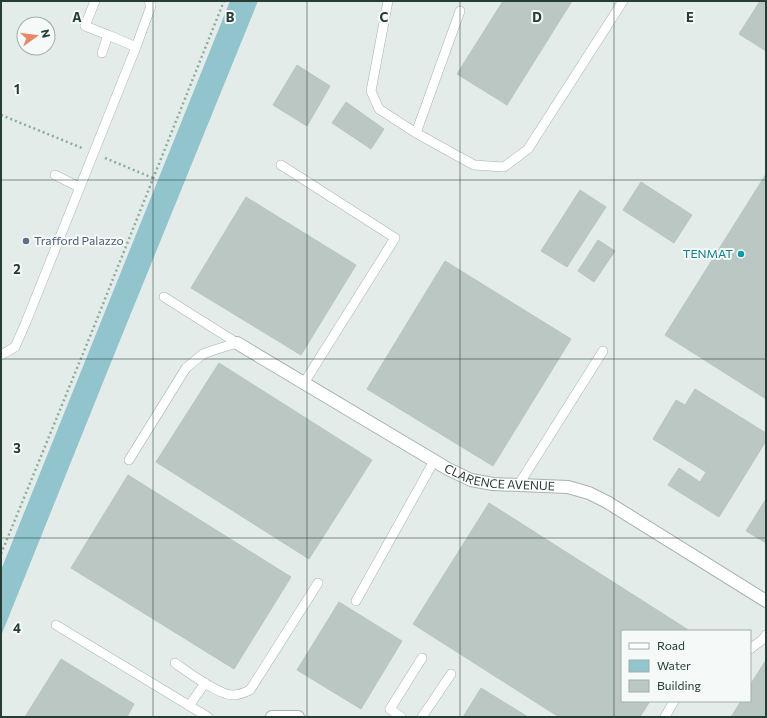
<svg xmlns="http://www.w3.org/2000/svg" width="767" height="718" font-family="Commissioner,sans-serif">
<style>
.water{fill:#91c4cd}
.building{fill:#bac7c2;stroke:#b7c6bf}
.lines{fill:none;stroke-linecap:round;stroke-linejoin:round}
.service-casing{stroke:#a7b4b0;stroke-width:10}
.minor-casing{stroke:#a7b4b0;stroke-width:14}
.path{stroke:#87ada1;stroke-width:2.5;stroke-dasharray:2 3;stroke-linecap:butt}
.service{stroke:#fff;stroke-width:9}
.minor{stroke:#fff;stroke-width:12}
.grid{fill:none;stroke:#253d36;stroke-width:1;stroke-opacity:0.55}
.service-dot{fill:#5c6f8a;stroke:#f5f9f7;stroke-width:1.5}
.culture-dot{fill:#0f9aa8;stroke:#f5f9f7;stroke-width:1.5}
.labels{text-anchor:middle;stroke-width:4;stroke-linejoin:round;paint-order:stroke}
.service-label{font-size:12px;fill:#4e5e75;stroke:#f5f9f7;text-anchor:start}
.culture-label{font-size:12px;fill:#0d838f;stroke:#f5f9f7;text-anchor:end}
.street-label{font-size:12px;fill:#253d36;stroke:#f5f9f7}
.grid-label{font-size:13px;text-anchor:middle;font-weight:bold;fill:#253d36;stroke:#f5f9f7;stroke-width:4;stroke-linejoin:round;paint-order:stroke}
</style>
<rect width="100%" height="100%" fill="#e4ece9"/>
<path class="water" d="M230,1h28l-146,359 -111,276v-66z"/>
<path class="building" d="M503,1h69l-65,104 -50,-31z
M760,1h6v50l-27,-17z
M297,65l33,21 -23,40 -34,-21z
M346,102l38,27 -13,20 -39,-26z
M766,174v225l-101,-64z
M641,182l51,33 -18,28 -51,-33z
M580,190l26,17 -39,60 -26,-16z
M246,197l110,68 -55,90 -110,-67z
M598,240l17,11 -21,31 -16,-11z
M445,261l126,78 -78,127 -126,-77z
M219,363l153,97 -63,99 -153,-97z
M695,389l71,44v8l-47,76 -51,-32 11,-17 21,14 6,-10 -53,-33 23,-39 9,5z
M128,475l163,102 -57,92 -163,-101z
M766,499v44l-20,-12z
M489,503l201,128h-68v70h28l-10,16h-81l-146,-93z
M339,602l63,39 -41,68 -64,-39z
M61,659l73,45 -7,13h-102z
M766,660v57h-35l10,-16h9v-16z
M481,688l47,29h-65z"/>
<g class="lines">
<g class="service-casing">
<path id="service" d="M95,1l-10,25 23,9
M388,1l-17,90 8,18 37,24 58,32 30,2 24,-18 95,-148
M102,53l6,-18 28,12
M416,133l44,-122
M281,165l114,73 -91,145
M55,175l24,12
M164,297l73,46
M1,355l14,-8 11,-25 110,-275 15,-41 -2,-5
M129,460l57,-92 17,-14 11,-4 23,-7
M519,484l84,-133
M356,601l78,-140
M56,625l152,92
M750,649l12,-9 4,-5
M175,663c13,9 42,31 57,32 6,0 12,-2 18,-5l68,-107
M189,706l16,-23
M401,717l-11,-8 32,-51
M422,717l29,-43
M665,717l9,-16"/>
</g>
<g class="minor-casing">
<g id="minor">
<path id="s1" d="M237,343l211,126 23,11 22,4 75,3 21,6 18,9 159,99"/>
<path d="M272,717h26"/>
</g>
</g>
<path class="path" d="M1,115l81,33
M105,158l48,20
M1,554l90,-220 133,-333"/>
<use href="#service" class="service"/>
<use href="#minor" class="minor"/>
</g>
<path class="grid" d="M153,1v716M307,1v716M460,1v716M614,1v716M1,180h765M1,359h765M1,538h765"/>
<circle class="service-dot" cx="26" cy="241" r="4"/>
<circle class="culture-dot" cx="741" cy="254" r="4"/>
<g class="labels">
<g class="service-label">
<text x="34" y="245">Trafford Palazzo</text>
</g>
<g class="culture-label">
<text x="733" y="258">TENMAT</text>
</g>
<g class="street-label">
<text dy="4" stroke="none"><textPath href="#s1" startOffset="299">CLARENCE AVENUE</textPath></text>
</g>
</g>
<g class="grid-label">
<text x="77" y="22">A</text>
<text x="230" y="22">B</text>
<text x="384" y="22">C</text>
<text x="537" y="22">D</text>
<text x="690" y="22">E</text>
<text x="17" y="94">1</text>
<text x="17" y="274">2</text>
<text x="17" y="453">3</text>
<text x="17" y="633">4</text>
</g>
<rect width="767" height="718" fill="none" stroke="#253d36" stroke-width="4"/>
<rect x="621" y="630" width="130" height="72" fill="#f5f9f7" stroke="#a2aeaa"/>
<rect x="629" y="643" width="20" height="6" fill="#ffffff" stroke="#a2aeaa"/>
<text x="657" y="650" font-size="12" fill="#253d36">Road</text>
<rect x="629" y="660" width="20" height="12" fill="#91c4cd" stroke="#a2aeaa"/>
<text x="657" y="670" font-size="12" fill="#253d36">Water</text>
<rect x="629" y="680" width="20" height="12" fill="#bac7c2" stroke="#a2aeaa"/>
<text x="657" y="690" font-size="12" fill="#253d36">Building</text>
<g transform="translate(36 36) rotate(76)"><circle r="19" fill="#f5f9f7" stroke="#a2aeaa"/>
<path d="M0-3L7 15L0 10L-7 15Z" fill="#e78668"/>
<text y="-6" font-size="11" font-weight="bold" text-anchor="middle" fill="#253d36">N</text>
</g>
</svg>
